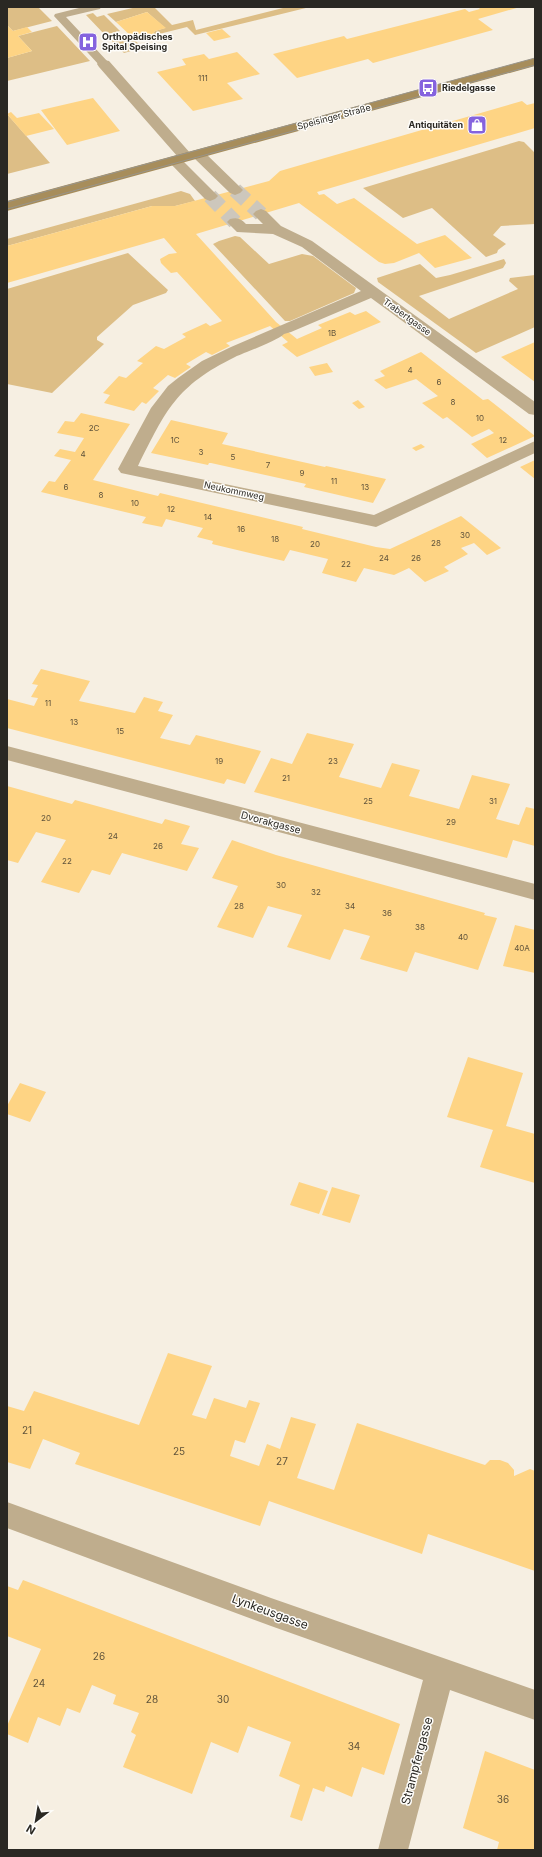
<svg xmlns="http://www.w3.org/2000/svg" width="542" height="1857" font-family="Inter,sans-serif">
<style>
.green{fill:#ddbe86}
.building{fill:#fed484}
.lines{fill:none;stroke-linecap:round;stroke-linejoin:round}
.street-tunnel{stroke:#cdc7bc;stroke-width:15;stroke-dasharray:15 8;stroke-linecap:butt}
.lane{fill:#bfad8d;fill-rule:evenodd}
.street{fill:#bfad8d;fill-rule:evenodd}
.secondary{fill:#a78d5b;fill-rule:evenodd}
.tram{stroke:#99958b;stroke-width:1}
.labels{text-anchor:middle;stroke-width:3;stroke-linejoin:round;paint-order:stroke}
.number-label{font-size:8px;fill:#5f533b}
.far-poi-label{font-size:9px;font-weight:bold;fill:#2a2823;stroke:#fefdfa;text-anchor:start}
.far-street-label{font-size:9px;fill:#2a2823;stroke:#fefdfa}
.street-label{font-size:10px;fill:#2a2823;stroke:#fefdfa}
.near-number-label{font-size:10px;fill:#5f533b}
.near-street-label{font-size:12px;fill:#2a2823;stroke:#fefdfa}
</style>
<rect width="100%" height="100%" fill="#f6efe2"/>
<path class="green" d="M7,7h31l14,14 -39,10 -6,-6z
M137,7h17l18,18 21,-5 3,10 91,-23h23l-115,28 -8,-8 -52,13 7,8 -18,5 -13,-13 19,-5 2,2 21,-3 2,-3 10,-3 -18,-16 -31,10 -9,-8z
M93,13l4,4 7,-2 16,16 -15,4 -19,-20z
M57,26l33,35 -83,20v-23l25,-7 -14,-15z
M7,114l43,49 -43,11z
M519,141l5,1 11,11v71l-34,2 -8,9 13,9 -8,6 -1,3 -11,4 -54,-49 -29,10 -40,-30z
M181,191l9,3 5,7 -20,5h-23l-145,40v-7z
M235,236l5,1 29,27 33,-10 11,2 43,32 -2,5 -64,28h-5l-72,-77 6,-3z
M128,253l40,37 -2,3 -33,12 -36,32v3l7,4 -52,49 -45,-9v-95z
M504,259l2,4 -3,5 -84,28 30,23 69,-30 -9,-8 1,-3 25,-3v52l-59,26 -98,-71 -1,-4 43,-14 16,14 14,-3z"/>
<path class="building" d="M478,7h42l-42,12 15,11 -120,33 -5,-4 -71,19 -24,-24 71,-18 3,3 118,-30 4,3 11,-3z
M147,12l19,16 -11,3 -2,3 -21,3 -16,-15z
M7,25l6,6 14,-4 5,5 -14,4 14,15 -25,7z
M222,29l9,8 -17,4 -8,-8z
M237,52l23,22 -33,9 16,16 -50,12 -36,-39 29,-7 -4,-6 22,-5 5,5z
M93,98l27,33 -53,14 -26,-35z
M522,101l5,4 8,-2v25l-218,64 2,3 5,-1 13,10 17,-6 63,46 28,-9 27,23 -37,10 -16,-15 -25,10 -9,1 -6,-2 -80,-59 -103,31 80,88 21,17 25,-11 -4,-3 32,-13 5,3 11,-4 15,11 -84,35 -15,-12 6,-3 -18,-16 -44,17 4,3 -18,9 -6,-3 -20,12 5,3 -16,11 -7,-3 -15,13 6,3 -13,13 -4,-2 -8,9 -30,-8 6,-8 -7,-2 16,-17 7,2 17,-15 -6,-2 19,-15 8,3 22,-12 -4,-3 24,-11 4,3 12,-5 -45,-49 -6,1 -10,-10 -1,-4 9,-5 8,-1 -13,-15 -157,45v-37l145,-40h23l94,-25 11,-10z
M11,112l6,6 22,-5 15,16 -28,7 -19,-22z
M535,342v40l-34,-25z
M421,352l62,48 5,-1 47,37 -48,22 -16,-14 23,-11 -5,-4 -17,8 -25,-20 -4,2 -21,-16 16,-7 -22,-17 -30,10 -12,-9 11,-4 -5,-5z
M327,363l6,9 -18,4 -6,-9z
M358,400l7,7 -6,2 -7,-6z
M81,413l49,11 -37,56 65,16 2,-3 143,34 -1,2 74,18 14,2 71,-33 40,32 -14,7 -13,-12 -13,5 7,6 -24,13 5,4 -24,11 -16,-14 -15,7 -30,-7 -8,14 -34,-9 6,-14 -38,-9 -6,11 -72,-17 1,-3 -16,-4 6,-9 -37,-9 -4,8 -20,-4 4,-6 -105,-25 8,-11 6,1 16,-22 -17,-4 6,-7 15,3 9,-14 -27,-5 8,-12 9,1z
M171,420l57,13 -6,11 103,23 1,-1 60,13 -13,24 -69,-16 2,-3 -95,-21h-2l-1,2 -57,-12z
M421,444l4,3 -9,4 -4,-3z
M535,460v19l-15,-12z
M41,669l49,12 -11,20 56,12 9,-16 19,5 -5,9 15,4 -13,23 30,7 6,-10 65,16 -16,33 -18,-5 -3,5 -217,-56v-29l27,7 4,-8 -7,-1 7,-12 -6,-1z
M307,733l47,11 -15,33 42,11 11,-25 28,7 -11,26 50,13 13,-34 38,9 -14,35 23,6 7,-18 9,2v37l-22,-6 -6,18 -253,-66 17,-34 21,6z
M7,786l65,18 3,-4 87,24 3,-5 25,7 -9,18 18,4 -12,23 -65,-18 -12,22 -18,-5 -13,23 -38,-11 25,-42 -30,-8 -18,31 -11,-3z
M232,840l44,15 209,58 -1,2 13,3 -19,52 -63,-18 -8,20 -47,-13 10,-23 -26,-7 -14,31 -23,-7 -20,-6 15,-32 -34,-9 -15,32 -36,-11 21,-41 -26,-8z
M515,925l20,5v43l-32,-7z
M468,1057l55,16 -17,53 29,8v49l-55,-16 13,-37 -46,-13z
M20,1083l26,9 -16,30 -23,-8v-8z
M299,1182l29,9 -9,23 -29,-9z
M332,1187l28,8 -10,28 -28,-8z
M168,1353l44,13 -20,49 14,4 8,-21 32,10 3,-8 11,3 -15,40 -10,-3 -5,16 29,10 8,-22 13,5 11,-32 25,7 -19,54 37,12 23,-67 128,42 5,-5h10l8,3 6,7v6l16,-7 5,2v100l-107,-37 -6,20 -153,-53 -9,25 -185,-62 5,-11 -37,-14 -13,30 -23,-7v-56l17,5 10,-20 105,34z
M23,1580l377,144 -16,51 -22,-8 -10,30 -26,-11 -2,6 -11,-4 -11,33 -12,-4 10,-32 -21,-9 12,-34 -43,-16 -10,27 -27,-11 -19,52 -69,-27 13,-32 -5,-3 8,-19 -26,-9 3,-9 -24,-10 -12,28 -13,-5 -7,18 -22,-9 -10,26 -21,-9v-8l34,-77 -34,-13v-50l11,4z
M485,1751l50,19v80h-38l2,-8 -36,-14z"/>
<g class="lines">
<path class="street-tunnel" d="M235,190l26,24
M210,196l25,26"/>
<path class="lane" d="M83,7h18l-1,2 -34,8 42,45 2,2 -2,2h-8l-46,-50 1,-2z"/>
<path class="street" d="M104,60l5,1 82,93 2,-3h10l37,36 3,3 -3,3 -5,2 -5,-2 -37,-36 -2,3 -8,1 35,35 -3,3 -5,2 -5,-2 -37,-38 2,-3 8,-1 -79,-90 -2,-3 2,-3z
M261,209l5,2 15,15 31,15 223,161v13l-6,-1 -158,-116 -80,34 -7,2c-7,7 -38,18 -49,23 -59,29 -69,53 -97,109l236,49 161,-74v12l-159,74 -255,-54 -3,-4 33,-61 17,-22 10,-8 24,-17 29,-14 130,-56 -59,-44 -29,-13 -36,-2 -10,-10 3,-3c8,-2 11,0 16,5h17l-10,-10 3,-3z
M7,746l528,138v16l-528,-140z
M7,1502l264,96 264,92v30l-85,-30 -42,160h-30l45,-170 -152,-54 -264,-98z"/>
<path class="secondary" d="M535,58v8l-528,145v-10z"/>
<path class="tram" d="M7,202l528,-144
M7,209l528,-144"/>
</g>
<defs>
<g id="hospital-square" transform="scale(1)"><rect x="-9" y="-9" width="18" height="18" rx="4" fill="#8563de" stroke="#fefdfa"/><path d="M-5-5h3v3.5h4V-5h3V5h-3V1.5h-4V5h-3Z" fill="#fff"/></g>
<g id="bus-square" transform="scale(1)"><rect x="-9" y="-9" width="18" height="18" rx="4" fill="#8563de" stroke="#fefdfa"/><path d="M-5-6H5V4H4V6H2V4H-2V6H-4V4H-5ZM-3.5-4V0h7V-4ZM-3.5 1.2v1.5H-2V1.2ZM2 1.2v1.5H3.5V1.2Z" fill="#fff"/></g>
<g id="shop-square" transform="scale(1)"><rect x="-9" y="-9" width="18" height="18" rx="4" fill="#8563de" stroke="#fefdfa"/><path d="M-5-2.5h2.3a2.7 3.5 0 0 1 5.4 0H5L5.5 6h-11ZM-1.5-2.5h3a1.5 2.3 0 0 0-3 0Z" fill="#fff"/></g>
</defs>
<g fill-rule="evenodd">
<use href="#hospital-square" x="88" y="42"/>
<use href="#bus-square" x="428" y="88"/>
<use href="#shop-square" x="477" y="125"/>
</g>
<g class="labels">
<g class="number-label">
<text x="203" y="81">111</text>
<text x="332" y="336">1B</text>
<text x="410" y="373">4</text>
<text x="439" y="385">6</text>
<text x="453" y="405">8</text>
<text x="480" y="421">10</text>
<text x="94" y="431">2C</text>
<text x="175" y="443">1C</text>
<text x="503" y="443">12</text>
<text x="201" y="455">3</text>
<text x="83" y="457">4</text>
<text x="233" y="460">5</text>
<text x="268" y="468">7</text>
<text x="302" y="476">9</text>
<text x="334" y="484">11</text>
<text x="66" y="490">6</text>
<text x="365" y="490">13</text>
<text x="101" y="498">8</text>
<text x="135" y="506">10</text>
<text x="171" y="512">12</text>
<text x="208" y="520">14</text>
<text x="241" y="532">16</text>
<text x="465" y="538">30</text>
<text x="275" y="542">18</text>
<text x="436" y="546">28</text>
<text x="315" y="547">20</text>
<text x="384" y="561">24</text>
<text x="416" y="561">26</text>
<text x="346" y="567">22</text>
<text x="48" y="706">11</text>
<text x="74" y="725">13</text>
<text x="120" y="734">15</text>
<text x="219" y="764">19</text>
<text x="333" y="764">23</text>
<text x="286" y="781">21</text>
<text x="368" y="804">25</text>
<text x="493" y="804">31</text>
<text x="46" y="821">20</text>
<text x="451" y="825">29</text>
<text x="113" y="839">24</text>
<text x="158" y="849">26</text>
<text x="67" y="864">22</text>
<text x="281" y="888">30</text>
<text x="316" y="895">32</text>
<text x="239" y="909">28</text>
<text x="350" y="909">34</text>
<text x="387" y="916">36</text>
<text x="420" y="930">38</text>
<text x="463" y="940">40</text>
<text x="522" y="951">40A</text>
</g>
<g class="far-poi-label">
<text x="102" y="40">Orthopädisches<tspan x="102" dy="10">Spital Speising</tspan></text>
<text x="442" y="91">Riedelgasse</text>
<text x="463" y="128" text-anchor="end">Antiquitäten</text>
</g>
<g class="far-street-label">
<text transform="translate(334 117) rotate(-15)" y="3">Speisinger Straße</text>
<text transform="translate(407 317) rotate(36)" y="3">Trabertgasse</text>
<text transform="translate(234 491) rotate(12)" y="3">Neukommweg</text>
</g>
<g class="street-label">
<text transform="translate(271 822) rotate(15)" y="4">Dvorakgasse</text>
</g>
<g class="near-number-label">
<text x="27" y="1434">21</text>
<text x="179" y="1455">25</text>
<text x="282" y="1465">27</text>
<text x="99" y="1660">26</text>
<text x="39" y="1687">24</text>
<text x="152" y="1703">28</text>
<text x="223" y="1703">30</text>
<text x="354" y="1750">34</text>
<text x="503" y="1803">36</text>
</g>
<g class="near-street-label">
<text transform="translate(270 1612) rotate(20)" y="4">Lynkeusgasse</text>
<text transform="translate(417 1761) rotate(-75)" y="4">Strampfergasse</text>
</g>
</g>
<rect width="542" height="1857" fill="none" stroke="#2a2823" stroke-width="16"/>
<g transform="translate(36 1821) rotate(211)" stroke="#fefdfa" stroke-width="3" paint-order="stroke">
<path d="M0-3L7 15L0 10L-7 15Z" fill="#2a2823"/>
<text y="-6" font-size="11" font-weight="bold" text-anchor="middle" fill="#2a2823">N</text>
</g>
</svg>
